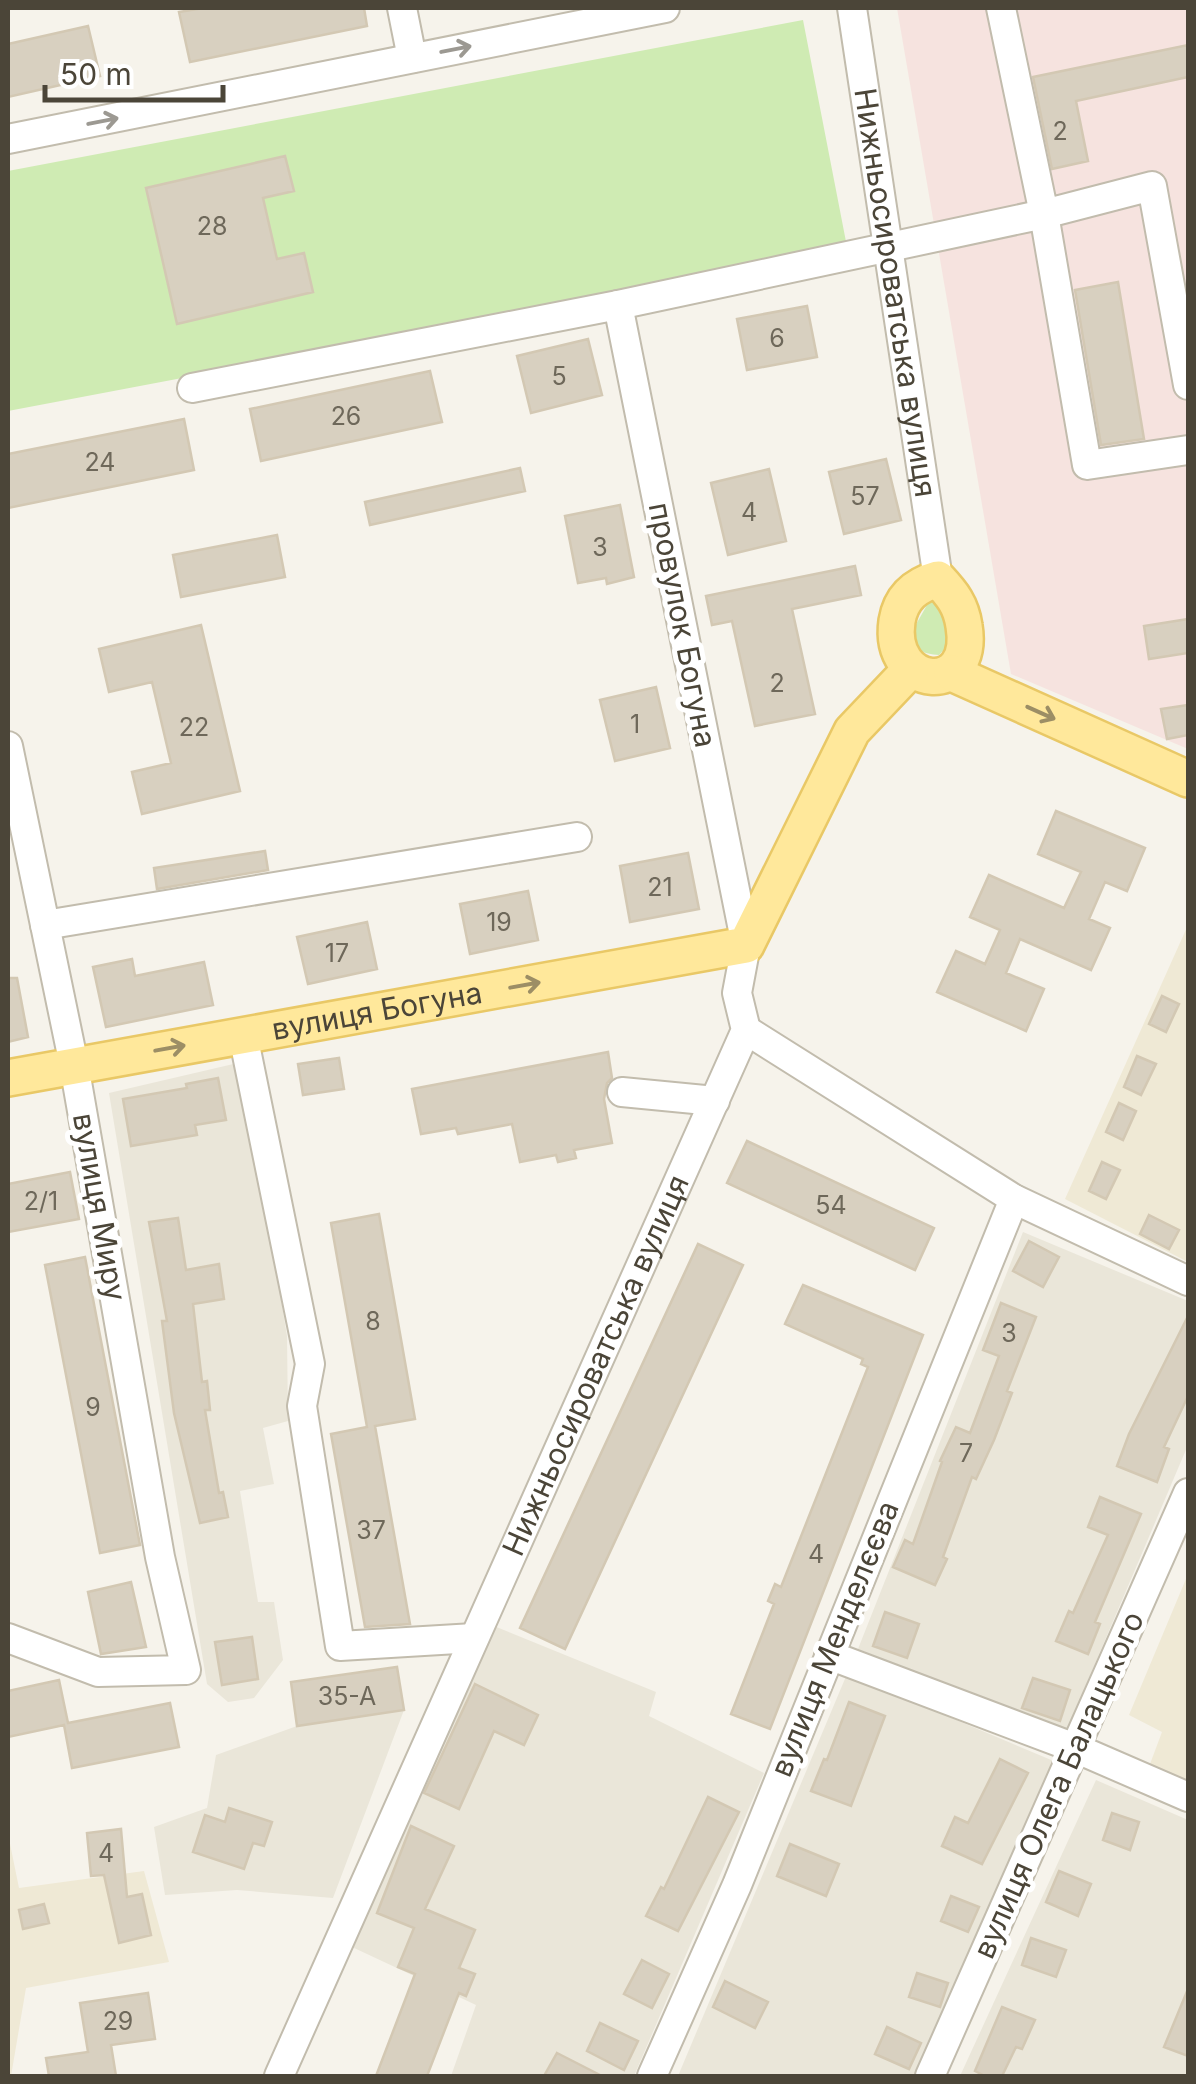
<svg xmlns="http://www.w3.org/2000/svg" width="1196" height="2084" font-family="Inter,sans-serif">
<style>
.residential{fill:#eae6d9}
.education{fill:#efe9d5}
.medical{fill:#f6e3df}
.green{fill:#cfebb3}
.building{fill:#d8d0c0;stroke:#d3c8b3;stroke-width:2.5}
.lines{fill:none;stroke-linecap:round;stroke-linejoin:round}
.minor-casing{stroke:#c2bcad;stroke-width:32}
.major-casing{stroke:#e9c866;stroke-width:40}
.minor{stroke:#fff;stroke-width:28}
.major{stroke:#ffe89b;stroke-width:35}
.oneway{stroke:#9c9992}
.oneway2{stroke:#9c8e65}
.labels{text-anchor:middle;stroke-width:10;stroke-linejoin:round;paint-order:stroke}
.number-label{font-size:25px;fill:#6e685a}
.street-label{font-size:30px;fill:#4b4538;stroke:#fff}
</style>
<rect width="100%" height="100%" fill="#f6f3eb"/>
<path class="residential" d="M242,1062l45,274 1,85 -25,7 11,56 -34,7 18,111h16l9,58 -29,38 -26,4 -21,-18 -98,-591z
M1023,1232l165,69v144l-122,287 -208,-83z
M494,1626l162,66 -7,24 115,57 -130,303h-183l25,-71 -124,-58z
M847,1674l209,88 -142,314h-236z
M404,1710l-71,188 -96,-8 -72,5 -11,-68 53,-19 9,-53 81,-29z
M1096,1780l92,40v256h-228z"/>
<path class="education" d="M1188,925v337l-123,-63z
M1188,1574v207l-38,-17 12,-32 -33,-17z
M8,1834l11,54 125,-17 25,91 -143,26 -15,88h-3z"/>
<path class="medical" d="M897,8h291v741l-177,-75z"/>
<path class="green" d="M803,20l45,232 -840,159v-240z
M931,598l11,4 6,43 -9,10c-16,-1 -24,-5 -29,-20z"/>
<path class="building" d="M203,8h161l3,18 -177,36 -11,-50z
M88,26l12,50 -92,21v-53z
M1188,45v32l-112,24 12,60 -36,8 -19,-92z
M285,156l9,35 -31,7 14,61 27,-6 9,39 -136,32 -31,-136z
M1118,282l26,157 -43,6 -26,-155z
M807,306l10,51 -70,13 -10,-51z
M588,339l14,56 -71,18 -14,-57z
M430,371l12,51 -181,39 -11,-52z
M184,419l10,51 -186,38v-54z
M886,459l15,61 -57,14 -15,-62z
M520,468l5,23 -155,34 -5,-23z
M769,469l17,72 -58,14 -17,-72z
M620,505l14,72 -27,7 -1,-6 -28,5 -13,-67z
M277,535l8,42 -104,20 -8,-42z
M855,566l6,29 -69,14 23,105 -60,12 -23,-105 -20,4 -6,-29z
M1188,619v34l-39,6 -5,-33z
M201,625l39,166 -98,23 -10,-42 39,-9 -19,-81 -43,10 -10,-43z
M656,687l14,61 -55,13 -15,-61z
M1188,705v30l-21,4 -6,-30z
M1056,811l89,37 -18,43 -22,-9 -16,37 21,9 -19,42 -71,-31 -14,34 38,16 -18,42 -89,-39 19,-41 29,13 15,-34 -30,-13 19,-42 75,33 17,-36 -43,-18z
M265,851l3,19 -111,19 -3,-21z
M688,853l11,56 -69,13 -10,-56z
M528,891l10,49 -68,14 -10,-50z
M367,922l10,47 -69,15 -11,-47z
M132,959l3,17 69,-14 9,43 -107,22 -13,-60z
M8,978h9l11,59 -20,5z
M1162,996l17,8 -13,28 -17,-8z
M608,1052l4,26 -5,5 -3,16 8,44 -38,7 2,8 -18,4 -2,-7 -36,7 -8,-38 -54,10 -2,-6 -35,6 -9,-45z
M1137,1056l19,8 -15,31 -17,-8z
M339,1058l5,31 -41,6 -5,-31z
M218,1078l8,42 -31,5 2,10 -66,11 -8,-47 64,-11 -1,-4z
M1119,1103l17,8 -13,29 -17,-8z
M747,1141l187,87 -19,42 -188,-87z
M1102,1162l18,8 -14,29 -17,-8z
M70,1172l9,47 -71,13v-48z
M379,1214l36,205 -40,7 35,198 -45,3 -34,-193 36,-7 -36,-204z
M1149,1215l30,15 -10,19 -29,-15z
M178,1218l8,52 33,-6 5,35 -31,5 9,78 5,-1 3,29h-5l14,83 4,-1 5,25 -28,6 -26,-110 -12,-92h5l-18,-99z
M1029,1241l30,16 -16,30 -30,-16z
M698,1244l45,21 -178,384 -45,-21z
M85,1257l55,288 -40,8 -55,-288z
M803,1285l120,50 -153,394 -39,-15 43,-110 -6,-3 7,-17 6,3 87,-220 -7,-3 2,-5 -78,-35z
M1001,1303l35,14 -29,74 5,2 -18,47 -18,39 -4,-2 -29,80 4,2 -12,26 -42,-18 12,-27 8,4 29,-82 -2,-1 16,-34 14,6 29,-77 -16,-6z
M1188,1316v80l-24,51 5,2 -12,33 -40,-16 12,-32z
M1100,1497l41,17 -46,108 5,2 -12,30 -32,-13 13,-30 4,2 35,-78 -20,-8z
M131,1582l15,65 -45,7 -13,-62z
M885,1612l34,12 -12,34 -34,-12z
M252,1637l6,42 -36,6 -7,-43z
M397,1667l7,43 -107,16 -6,-44z
M1033,1678l37,12 -10,31 -38,-13z
M59,1680l9,43 102,-20 9,44 -107,21 -8,-43 -56,12v-46z
M475,1684l63,31 -14,30 -30,-14 -35,78 -35,-16z
M849,1702l36,14 -34,90 -40,-15 13,-32 3,1z
M1000,1759l28,14 -46,91 -40,-18 13,-29 13,6z
M708,1797l31,15 -61,119 -32,-15 15,-29 3,2z
M229,1808l43,14 -8,24 -11,-3 -9,26 -51,-17 12,-37 20,7z
M1112,1813l27,9 -9,28 -27,-10z
M411,1826l43,20 -29,63 50,21 -16,38 16,6 -9,22 -7,-3 -32,83h-51l39,-102 -17,-7 16,-39 -37,-15z
M121,1829l6,68 15,-3 9,41 -32,8 -15,-68 -13,1 -4,-43z
M790,1844l49,20 -13,32 -49,-20z
M1059,1871l32,13 -13,32 -32,-14z
M951,1896l28,11 -11,25 -27,-11z
M44,1904l5,19 -26,6 -4,-19z
M1031,1938l35,12 -10,27 -34,-12z
M642,1960l27,14 -17,34 -28,-14z
M917,1973l31,10 -8,24 -31,-10z
M725,1981l43,21 -13,26 -42,-21z
M1188,1989v67l-24,-9z
M148,1993l7,46 -44,6 5,31h-67l-3,-18 42,-6 -8,-49z
M1002,2007l33,13 -13,29 -6,-2 -14,29h-17l-10,-5z
M600,2023l38,18 -14,29 -37,-19z
M887,2027l34,16 -12,26 -34,-15z
M557,2053l45,23h-58z"/>
<g class="lines">
<g class="minor-casing">
<g id="minor">
<path d="M402,8l10,50"/>
<path id="s1" d="M852,8l86,571"/>
<path d="M1001,8l43,206 108,-28 36,199"/>
<path d="M8,139l657,-131"/>
<path d="M192,388l426,-83 426,-91 43,251 101,-15"/>
<path d="M8,746l66,319 86,492 26,113 -88,2 -90,-34"/>
<path d="M45,925l532,-88"/>
<path d="M746,1030l268,169 174,82"/>
<path d="M243,1035l67,329 -8,42 38,240 134,-8"/>
<path d="M622,1092l93,9"/>
<path d="M829,1655l246,93 113,49"/>
<path id="s2" d="M279,2076l467,-1046 -9,-37 9,-48 -128,-640"/>
<path d="M652,2076l85,-191 277,-686"/>
<path d="M930,2076l258,-583"/>
</g>
</g>
<g class="major-casing">
<g id="major">
<path d="M938,579c14,15 23,26 26,47 12,72 -77,64 -67,-5 4,-24 19,-36 41,-42z"/>
<path d="M952,673l236,106"/>
<path id="s3" d="M8,1078l738,-133 106,-214 58,-61"/>
</g>
</g>
<use href="#minor" class="minor"/>
<use href="#major" class="major"/>
</g>
<defs><path id="oneway-shaft" d="M-6 0H5M1.5-3L5.5 0L1.5 3" fill="none" stroke-width="1.6" stroke-linecap="round" stroke-linejoin="round" transform="scale(2.5)"/></defs>
<g class="oneway">
<use href="#oneway-shaft" transform="translate(456 49) rotate(-11)"/>
<use href="#oneway-shaft" transform="translate(103 121) rotate(-11)"/>
</g>
<g class="oneway2">
<use href="#oneway-shaft" transform="translate(1041 713) rotate(24)"/>
<use href="#oneway-shaft" transform="translate(525 985) rotate(-10)"/>
<use href="#oneway-shaft" transform="translate(170 1048) rotate(-10)"/>
</g>
<g class="labels">
<g class="number-label">
<text x="1060" y="140">2</text>
<text x="212" y="235">28</text>
<text x="777" y="347">6</text>
<text x="559" y="385">5</text>
<text x="346" y="425">26</text>
<text x="100" y="471">24</text>
<text x="865" y="505">57</text>
<text x="749" y="521">4</text>
<text x="600" y="556">3</text>
<text x="777" y="692">2</text>
<text x="635" y="733">1</text>
<text x="194" y="736">22</text>
<text x="660" y="896">21</text>
<text x="499" y="931">19</text>
<text x="337" y="962">17</text>
<text x="41" y="1210">2/1</text>
<text x="831" y="1214">54</text>
<text x="373" y="1330">8</text>
<text x="1009" y="1342">3</text>
<text x="93" y="1416">9</text>
<text x="966" y="1462">7</text>
<text x="371" y="1539">37</text>
<text x="816" y="1563">4</text>
<text x="347" y="1705">35-А</text>
<text x="106" y="1862">4</text>
<text x="118" y="2030">29</text>
</g>
<g class="street-label">
<text dy="10" stroke="none"><textPath href="#s1" startOffset="288">Нижньосироватська вулиця</textPath></text>
<text transform="translate(682 625) rotate(79)" y="10">провулок Богуна</text>
<text dy="10" stroke="none"><textPath href="#s3" startOffset="375">вулиця Богуна</textPath></text>
<text transform="translate(99 1207) rotate(80)" y="10">вулиця Миру</text>
<text dy="10" stroke="none"><textPath href="#s2" startOffset="778">Нижньосироватська вулиця</textPath></text>
<text transform="translate(835 1639) rotate(-68)" y="10">вулиця Менделєєва</text>
<text transform="translate(1059 1785) rotate(-66)" y="10">вулиця Олега Балацького</text>
</g>
</g>
<rect width="1196" height="2084" fill="none" stroke="#4b4538" stroke-width="20"/>
<path d="M45 85v15h178v-15" fill="none" stroke="#4b4538" stroke-width="5"/>
<text x="60" y="85" font-size="30" fill="#4b4538" stroke="#ffffff" stroke-width="8" paint-order="stroke">50 m</text>
</svg>
